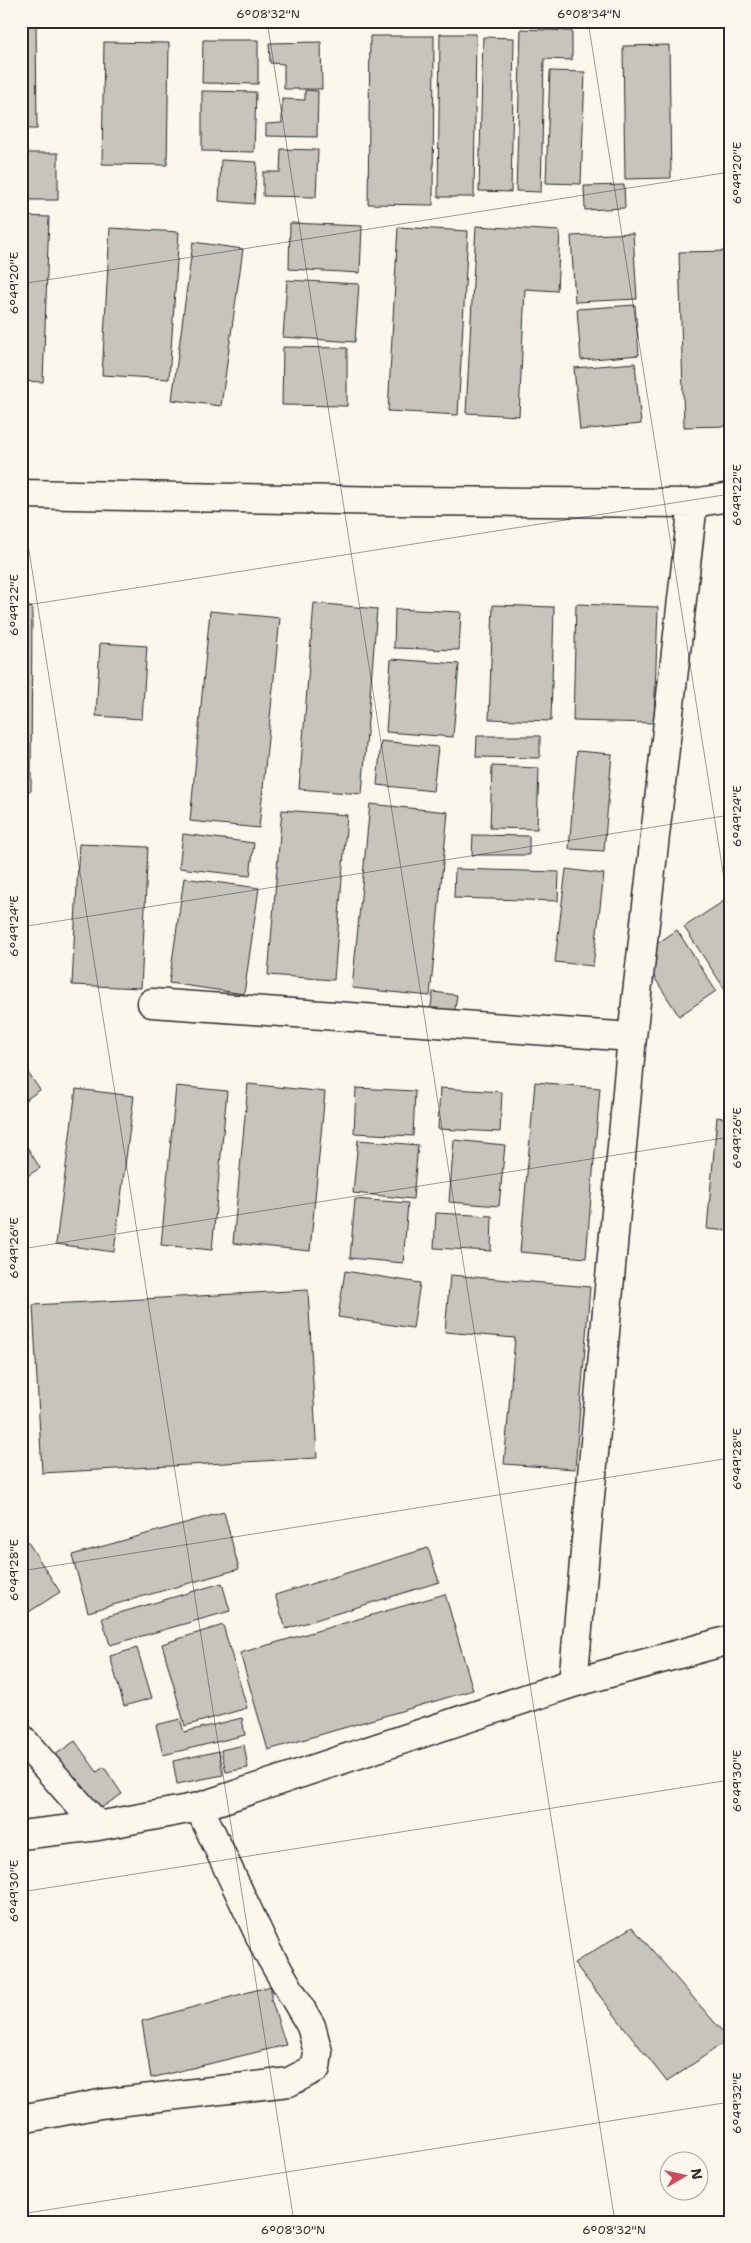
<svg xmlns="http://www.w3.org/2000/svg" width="751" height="2243" font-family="'Shantell Sans',sans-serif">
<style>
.building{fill:#c7c4bc;stroke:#2b2b2b}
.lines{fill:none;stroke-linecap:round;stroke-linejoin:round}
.minor-casing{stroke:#2b2b2b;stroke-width:31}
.minor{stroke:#fbf7ec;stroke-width:28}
.ticks{fill:none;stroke:#2b2b2b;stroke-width:1;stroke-opacity:0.45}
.neatline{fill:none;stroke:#2b2b2b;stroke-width:2}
.ticks-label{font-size:12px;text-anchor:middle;fill:#2b2b2b}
</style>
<rect width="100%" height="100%" fill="#fbf7ec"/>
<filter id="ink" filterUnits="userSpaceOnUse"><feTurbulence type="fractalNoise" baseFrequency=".02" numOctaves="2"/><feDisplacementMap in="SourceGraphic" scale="10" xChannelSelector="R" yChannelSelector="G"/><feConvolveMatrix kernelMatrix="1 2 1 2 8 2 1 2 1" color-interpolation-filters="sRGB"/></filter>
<g filter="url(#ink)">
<path class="building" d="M21,21h15l1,108h-16z
M521,29l51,2v29l-28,-1 -3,133 -25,-1z
M440,34h36l-2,163h-36z
M370,36h64l-1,169 -65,-1z
M483,37l31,1 -3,154 -32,-1z
M203,40h55v44l-56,-1z
M104,42l65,1 -2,122 -65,-1z
M321,42l1,47h-38v-25l-14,-1 -1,-20z
M669,45l2,133 -46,1 -2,-133z
M550,71l35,1 -4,112 -35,-1z
M305,90l13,1 -1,46 -51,-1v-12l16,-1v-24l23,1z
M202,91l54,1 -2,60 -52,-1z
M281,149l37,1 -2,47 -53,-1v-24h17z
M21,153h37v47h-37z
M221,160l36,2 -3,42 -35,-3z
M624,185l1,23 -40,2 -1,-24z
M21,216l28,1 -6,165 -22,-1z
M290,223l72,3 -2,47 -71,-4z
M476,226l84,5 -3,60 -32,-2 -6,127 -53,-3z
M398,227l70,4 -10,184 -70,-4z
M110,228l69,4 -10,147 -67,-4z
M633,233l4,66 -62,3 -4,-66z
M193,242l50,7 -22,157 -49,-6z
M730,251v175l-46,1 -5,-175z
M287,280l72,4 -4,58 -72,-5z
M635,305l4,50 -58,5 -4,-51z
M283,347l64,1v58l-65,-1z
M635,363l6,61 -61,6 -6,-62z
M314,603l63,6 -15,185 -63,-5z
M576,604l82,3 -4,116 -81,-2z
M493,605l61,2 -3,114 -62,-2z
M21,607h11l-1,184h-10z
M395,609l66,3 -2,38 -65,-2z
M210,611l70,7 -21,210 -69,-7z
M100,643l47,3 -5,73 -46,-3z
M391,659l68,5 -6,73 -67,-5z
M477,736h63v22l-64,-1z
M381,741l57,6 -5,44 -56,-6z
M577,751l35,3 -8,97 -35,-2z
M492,766l47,2 -2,61 -47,-1z
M370,804l78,8 -18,184 -78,-8z
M282,810l65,5 -13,165 -66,-5z
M183,834l71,9 -4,33 -71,-8z
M473,835l56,1v19h-57z
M79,844l69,3 -7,141 -69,-3z
M455,869l104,3 -1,29 -104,-3z
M566,869l38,5 -11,92 -38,-4z
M184,878l75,10 -15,106 -75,-11z
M730,897v100l-46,-70z
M677,930l39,61 -37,25 -39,-61z
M433,992l24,3 -4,27 -24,-3z
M21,1063l19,27 -19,13z
M535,1082l65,6 -14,170 -66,-6z
M248,1084l77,8 -15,159 -77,-8z
M176,1086l51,5 -15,159 -51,-5z
M356,1088l59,3 -2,45 -59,-3z
M440,1088l62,4 -2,40 -62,-3z
M76,1089l58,7 -20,156 -58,-8z
M717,1117l13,2v112l-23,-2z
M21,1137l19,31 -19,12z
M358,1140l60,5 -5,54 -60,-6z
M454,1140l51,5 -6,61 -50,-4z
M355,1199l53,4 -5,60 -53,-5z
M436,1213l56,3 -1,35 -57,-3z
M345,1271l75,12 -7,45 -75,-11z
M450,1275l140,12 -15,182 -71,-5 11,-126 -70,-6z
M308,1290l9,168 -275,15 -9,-168z
M224,1512l15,57 -151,43 -16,-57z
M24,1536l36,56 -39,25v-79z
M428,1548l11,34 -153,47 -11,-34z
M222,1583l8,28 -120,34 -8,-27z
M445,1594l28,96 -205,60 -28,-97z
M223,1625l24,83 -62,18 -23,-82z
M137,1648l15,50 -28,8 -14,-50z
M242,1718l3,17 -82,20 -7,-30 24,-6 4,13z
M75,1741l22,31 7,-5 18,27 -30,20 -40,-57z
M244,1745l4,23 -22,4 -5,-22z
M219,1751l4,24 -46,9 -4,-23z
M632,1927l97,112 -62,43 -93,-119z
M271,1986v13l15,46 -135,33 -9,-57z"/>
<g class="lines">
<g class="minor-casing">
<path id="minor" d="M21,494l371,7 301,2 37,-6
M152,1003l480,34
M573,1683l59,-646 61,-534
M21,1738l77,88
M21,1835l77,-9 101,-19 374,-124 157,-43
M21,2119l79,-15 189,-22 27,-14 2,-16 -7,-26 -44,-75 -68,-144"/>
</g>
<use href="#minor" class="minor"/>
</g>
</g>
<path class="ticks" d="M267,21l348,2201M588,21l142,895M21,284l709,-112M21,500l273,1722M21,606l709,-112M21,927l709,-112M21,1249l709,-112M21,1571l709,-113M21,1892l709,-112M21,2214l709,-112"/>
<rect width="751" height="2243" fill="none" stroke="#fbf7ec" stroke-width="55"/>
<g transform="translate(684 2176) rotate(81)"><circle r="24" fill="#fbf7ec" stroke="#a8a59f"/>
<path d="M0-4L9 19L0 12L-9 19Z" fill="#d1495b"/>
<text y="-8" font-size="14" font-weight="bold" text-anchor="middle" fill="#2b2b2b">N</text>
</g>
<rect x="28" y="28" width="696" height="2188" class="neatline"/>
<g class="ticks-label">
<text x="268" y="18">6°08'32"N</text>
<text x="589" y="18">6°08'34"N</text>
<text transform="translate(737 173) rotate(-90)" y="4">6°49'20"E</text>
<text transform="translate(14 283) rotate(-90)" y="4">6°49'20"E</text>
<text transform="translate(737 495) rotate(-90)" y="4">6°49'22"E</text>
<text transform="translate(14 605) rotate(-90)" y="4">6°49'22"E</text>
<text transform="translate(737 816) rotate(-90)" y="4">6°49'24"E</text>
<text transform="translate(14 926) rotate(-90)" y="4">6°49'24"E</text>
<text transform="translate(737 1138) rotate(-90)" y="4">6°49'26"E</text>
<text transform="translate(14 1248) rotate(-90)" y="4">6°49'26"E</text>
<text transform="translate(737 1459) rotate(-90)" y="4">6°49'28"E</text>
<text transform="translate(14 1570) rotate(-90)" y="4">6°49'28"E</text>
<text transform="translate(737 1781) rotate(-90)" y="4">6°49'30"E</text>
<text transform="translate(14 1891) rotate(-90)" y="4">6°49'30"E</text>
<text transform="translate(737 2103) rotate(-90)" y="4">6°49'32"E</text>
<text x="293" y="2234">6°08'30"N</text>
<text x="614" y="2234">6°08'32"N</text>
</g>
</svg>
